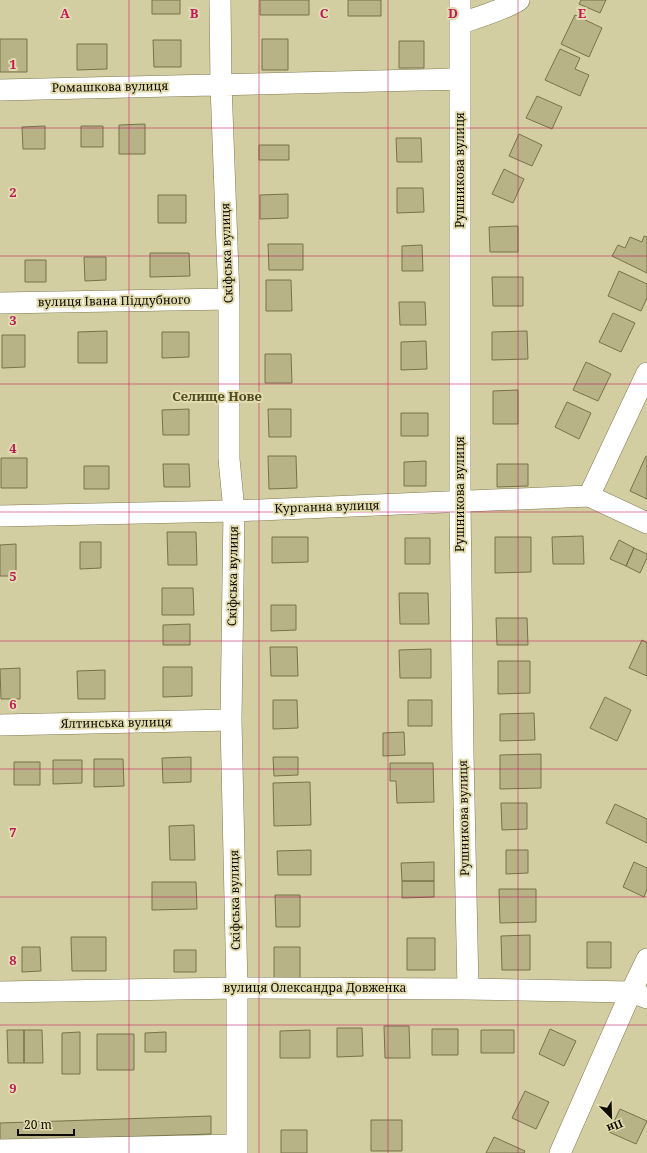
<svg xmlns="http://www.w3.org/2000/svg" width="647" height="1153" font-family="'Noto Serif',serif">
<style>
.building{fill:#b8b287;stroke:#787249}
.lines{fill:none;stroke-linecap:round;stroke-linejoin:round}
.minor-casing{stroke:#807a51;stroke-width:22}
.minor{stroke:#fff;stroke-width:21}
.grid{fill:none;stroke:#c2185b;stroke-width:1;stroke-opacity:0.55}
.labels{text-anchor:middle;stroke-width:4;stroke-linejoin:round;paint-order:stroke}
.street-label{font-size:12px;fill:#0e0b00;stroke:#e1dbae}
.neighbourhood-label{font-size:13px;font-weight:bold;fill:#514b23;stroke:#e1dbae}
.grid-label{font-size:13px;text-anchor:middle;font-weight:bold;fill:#c2185b;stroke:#e1dbae;stroke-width:4;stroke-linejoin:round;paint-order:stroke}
</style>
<rect width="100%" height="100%" fill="#d3cea1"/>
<path class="building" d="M152,0h28v14h-28z
M260,0h49v15h-49z
M348,0h33v16h-33z
M581,0h25l-6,13 -21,-9z
M575,15l27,13 -13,29 -28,-13z
M0,39h27v33h-27z
M262,39h26v31h-26z
M153,40h28v27h-27z
M399,41h25v27h-25z
M77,44h30v25l-30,1z
M560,49l20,9 -5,11 14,6 -9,21 -35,-16z
M537,96l25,11 -10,22 -26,-11z
M145,124v30h-26v-29z
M45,126v23h-22l-1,-22z
M81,126h22v21h-22z
M519,134l23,11 -10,21 -23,-10z
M396,138h25l1,24h-25z
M259,145h30v15h-30z
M504,169l20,10 -11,24 -21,-9z
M397,188h26l1,24 -27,1z
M288,194v24l-28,1v-24z
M158,195h28v28h-28z
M518,226v26h-28l-1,-25z
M644,236l3,1v36l-35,-17 6,-11 7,3 5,-11 12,5z
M268,244h35v26h-34z
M422,245l1,26h-21v-25z
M150,253h39l1,23 -40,1z
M84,257h22v23l-21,1z
M25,260h21v22h-21z
M619,271l28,13v14l-6,13 -33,-15z
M492,277h31v29h-30z
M266,280h25l1,31h-26z
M399,302h26l1,23h-26z
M613,313l22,10 -14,29 -22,-10z
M107,331v32h-29v-31z
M527,331l1,28 -36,1v-28z
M162,332h27v25l-27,1z
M2,335h23v32l-23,1z
M426,341l1,28 -26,1v-28z
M265,354h26l1,29h-27z
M586,362l25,12 -13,27 -25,-11z
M518,390v34h-25v-33z
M567,402l24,11 -12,26 -24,-12z
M189,409v26h-26l-1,-25z
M268,409h23v28h-22z
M401,413h27v23h-27z
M268,456h28l1,32 -28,1z
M646,456h1v43l-17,-8z
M1,458h26v30h-26z
M426,461v25h-22v-24z
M163,464h26l1,23h-26z
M497,464h31v22l-31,1z
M84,466h25v23h-25z
M167,532h29l1,33h-29z
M583,536l1,28h-31l-1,-27z
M272,537h36v25l-36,1z
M495,537h36v35l-36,1z
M405,538h25v26h-25z
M619,540l15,8 -8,18 -16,-7z
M80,542h21v26l-21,1z
M16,544v32h-16v-31z
M634,548l13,6v4l-7,15 -14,-7z
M162,588h31l1,27h-32z
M399,593h29l1,31h-29z
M271,605h25v25l-25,1z
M496,618h31l1,27h-31z
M190,624v21h-27v-20z
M642,640l5,3v33l-18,-8z
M270,647h27l1,29h-27z
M431,649v29h-31l-1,-28z
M498,661h32v32l-32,1z
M163,667h29v29l-29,1z
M20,668v31h-19l-1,-30z
M105,670v29h-27l-1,-28z
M605,697l26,13 -14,31 -27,-13z
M273,700h24l1,28 -25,1z
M408,700h24v26h-24z
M534,713l1,27 -35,1v-27z
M404,732l1,23 -22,1v-23z
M541,754v34l-41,1v-34z
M191,757v25l-28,1 -1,-25z
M273,757h25v18l-24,1z
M94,759h29l1,27 -30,1z
M53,760h29v23l-29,1z
M14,762h26v23h-26z
M390,763h43l1,39 -37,1 -1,-22h-6z
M310,782l1,43 -37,1 -1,-43z
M501,803h26v26l-25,1z
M615,804l32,15v24l-41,-20z
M194,825l1,35h-25l-1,-34z
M311,850v25h-33l-1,-24z
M506,850h22v23l-22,1z
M434,862v19h-32l-1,-18z
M634,862l13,6v21l-3,8 -21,-10z
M402,881h32v16l-32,1z
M152,882h44l1,27 -45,1z
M499,889h37v33l-36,1z
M275,895h25v32h-24z
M530,935v35h-28l-1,-34z
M71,937h35v34h-34z
M407,938h28v32h-28z
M587,942h24v26h-24z
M22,947h18l1,24 -19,1z
M274,947h26v33h-26z
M174,950h22v22h-22z
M384,1026h25l1,32h-25z
M337,1028h25l1,28 -26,1z
M432,1029h26v26h-26z
M550,1029l26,12 -12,25 -25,-12z
M7,1030h17v33h-16z
M24,1030h18l1,33h-19z
M310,1030v28h-30v-27z
M481,1030h33v23h-33z
M80,1032v42h-18v-41z
M166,1032v20h-21v-19z
M97,1034h37v36h-37z
M525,1091l24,11 -13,27 -24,-11z
M620,1109l27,12 -11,23 -27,-12z
M211,1116v18l-211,7v-18z
M371,1120h31v31h-31z
M281,1130h26v23h-26z
M494,1137l31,14 -1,2h-38z"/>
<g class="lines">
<g class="minor-casing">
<path id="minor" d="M220,0l1,85 8,214v160l5,52 -3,209 6,268v165
M460,0v502l3,251 5,236
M461,23c18,-6 43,-13 58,-23
M0,90l460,-11
M0,303l229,-4
M589,496l58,-123
M0,516l234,-5 355,-15 58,27
M0,725l231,-5
M0,992l237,-4 231,1 163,3 16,6
M0,1150l237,-5
M560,1153l71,-161 16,-33"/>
</g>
<use href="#minor" class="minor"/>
</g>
<path class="grid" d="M129,0v1153M259,0v1153M388,0v1153M518,0v1153M0,128h647M0,256h647M0,384h647M0,512h647M0,641h647M0,769h647M0,897h647M0,1025h647"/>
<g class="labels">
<g class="street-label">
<text transform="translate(110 87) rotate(-1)" y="4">Ромашкова вулиця</text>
<text transform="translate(460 170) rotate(-90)" y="4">Рушникова вулиця</text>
<text transform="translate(227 253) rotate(-92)" y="4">Скіфська вулиця</text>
<text transform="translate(114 301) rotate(-1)" y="4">вулиця Івана Піддубного</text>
<text transform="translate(460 494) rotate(-90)" y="4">Рушникова вулиця</text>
<text transform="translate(327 507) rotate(-2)" y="4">Курганна вулиця</text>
<text transform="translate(233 576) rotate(-89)" y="4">Скіфська вулиця</text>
<text transform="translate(116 723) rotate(-1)" y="4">Ялтинська вулиця</text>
<text transform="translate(464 818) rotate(-91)" y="4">Рушникова вулиця</text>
<text transform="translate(235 900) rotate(-91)" y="4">Скіфська вулиця</text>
<text x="315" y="992">вулиця Олександра Довженка</text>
</g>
<g class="neighbourhood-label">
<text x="217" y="401">Селище Нове</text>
</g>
</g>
<g class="grid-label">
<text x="65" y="18">A</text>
<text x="194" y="18">B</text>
<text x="324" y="18">C</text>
<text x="453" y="18">D</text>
<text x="582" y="18">E</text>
<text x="13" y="69">1</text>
<text x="13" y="197">2</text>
<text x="13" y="325">3</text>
<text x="13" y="453">4</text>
<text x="13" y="581">5</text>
<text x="13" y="709">6</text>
<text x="13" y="837">7</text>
<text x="13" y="965">8</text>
<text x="13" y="1093">9</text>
</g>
<g transform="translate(611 1117) rotate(157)" stroke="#e1dbae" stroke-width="3" paint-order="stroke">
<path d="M0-3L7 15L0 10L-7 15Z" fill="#0e0b00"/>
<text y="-6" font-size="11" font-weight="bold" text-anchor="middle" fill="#0e0b00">Пн</text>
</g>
<path d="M18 1129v6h56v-6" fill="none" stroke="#0e0b00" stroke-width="2"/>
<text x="24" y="1129" font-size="12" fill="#0e0b00" stroke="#e1dbae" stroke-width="3" paint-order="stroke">20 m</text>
</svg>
